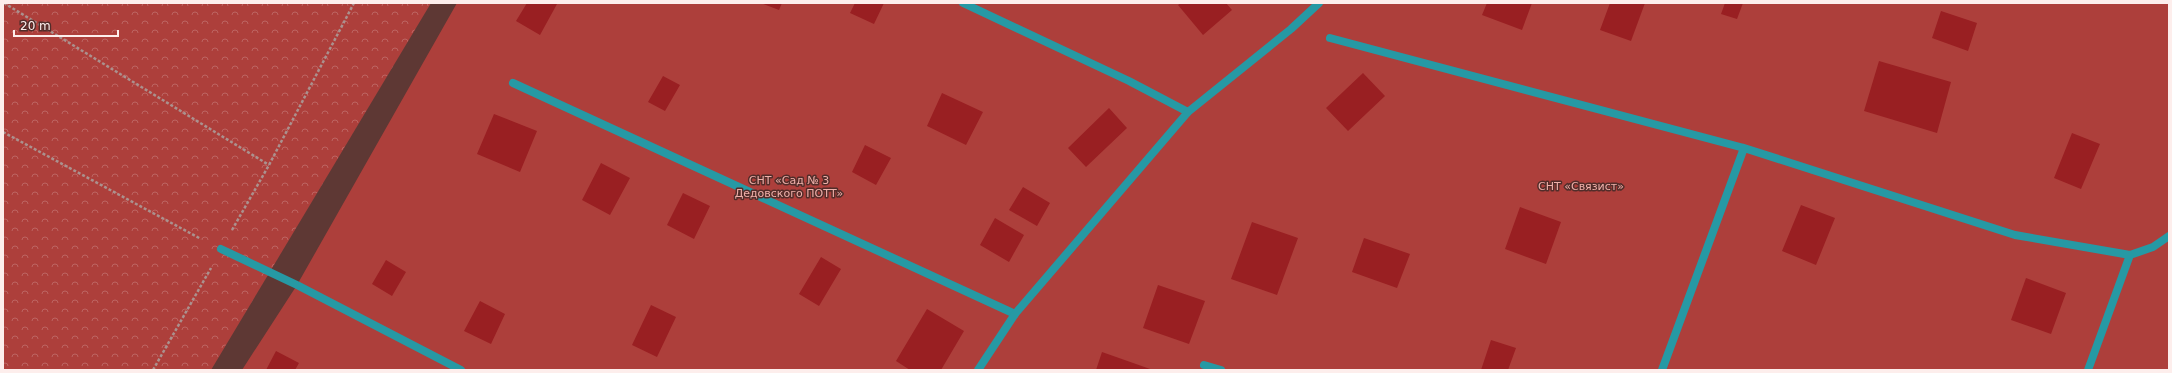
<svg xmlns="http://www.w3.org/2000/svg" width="2172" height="373" font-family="'DejaVu Sans',sans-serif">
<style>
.green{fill:#ad3f3b}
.forest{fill:url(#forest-crowns)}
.building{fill:#991f22}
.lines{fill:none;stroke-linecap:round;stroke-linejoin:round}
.path{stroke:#ab918e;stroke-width:2.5;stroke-dasharray:3 2;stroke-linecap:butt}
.service{stroke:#2699a4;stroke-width:8}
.minor{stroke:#2699a4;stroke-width:8}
.labels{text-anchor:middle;stroke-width:3;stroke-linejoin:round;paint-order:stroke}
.park-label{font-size:11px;fill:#f0b0aa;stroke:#522d2a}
</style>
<defs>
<pattern id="forest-crowns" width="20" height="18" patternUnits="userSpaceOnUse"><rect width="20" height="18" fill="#ad3f3b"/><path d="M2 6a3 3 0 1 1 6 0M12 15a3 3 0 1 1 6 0" fill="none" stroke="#bd6461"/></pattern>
</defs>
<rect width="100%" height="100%" fill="#5e3834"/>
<path class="green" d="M457,3h1712v367h-1927l55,-85z"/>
<path class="forest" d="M3,3h428l-220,367h-208z"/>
<path class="building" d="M527,3l30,1 -17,31 -24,-14z
M761,3h21l-3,7z
M855,3h29l-10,21 -24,-11z
M1181,3h45l6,7 -29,25 -25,-30z
M1487,3h45l-10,27 -40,-15z
M1610,3h35l-14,38 -31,-11z
M1725,3h18l-6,16 -16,-5z
M1941,11l36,12 -9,28 -36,-13z
M1879,61l72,21 -14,51 -73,-22z
M1363,73l22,23 -37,35 -22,-23z
M663,76l17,9 -15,26 -17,-9z
M942,93l41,19 -17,33 -39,-19z
M1109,108l18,20 -41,39 -18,-19z
M494,114l43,17 -17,41 -43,-18z
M2072,133l28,11 -19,45 -27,-11z
M865,145l26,13 -15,27 -24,-13z
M601,163l29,15 -20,37 -28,-15z
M1023,187l27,16 -13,23 -28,-16z
M683,193l27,13 -16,33 -27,-14z
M1801,205l34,13 -19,47 -34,-14z
M1520,207l41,15 -15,42 -41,-15z
M995,218l29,17 -15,27 -29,-17z
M1252,222l46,16 -21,57 -46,-16z
M1364,238l46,16 -13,34 -45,-16z
M821,257l20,12 -22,37 -20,-12z
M386,260l20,12 -14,24 -20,-12z
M2026,278l40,15 -15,41 -40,-14z
M1158,285l47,16 -16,43 -46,-16z
M480,301l25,13 -14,30 -27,-13z
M651,305l25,12 -19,40 -25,-12z
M927,309l37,22 -23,39h-31l-14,-9z
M1491,340l25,8 -8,22h-27z
M276,351l23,12 -4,7h-29z
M1102,352l51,18h-57z"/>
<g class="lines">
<path class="path" d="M4,3l265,162
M3,132l198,107
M232,230l37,-65 85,-162
M153,370l58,-102"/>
<path class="service" d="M963,3l166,78 59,31
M1330,38l414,110 271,87 115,20 23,-8 16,-11
M513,83l502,231
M221,249l76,36 164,85
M1204,365l17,5
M1662,370l82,-222
M2088,370l42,-115"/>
<path class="minor" d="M978,370l37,-56 173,-202 103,-83 28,-26"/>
</g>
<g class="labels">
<g class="park-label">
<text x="789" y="184">СНТ «Сад № 3<tspan x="789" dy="13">Дедовского ПОТТ»</tspan></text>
<text x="1581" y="190">СНТ «Связист»</text>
</g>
</g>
<rect width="2172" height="373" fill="none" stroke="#fdeeec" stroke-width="8"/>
<path d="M14 30v6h104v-6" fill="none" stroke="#fdeeec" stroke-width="2"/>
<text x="20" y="30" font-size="12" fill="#fdeeec" stroke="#522d2a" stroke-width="3" paint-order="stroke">20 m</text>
</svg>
